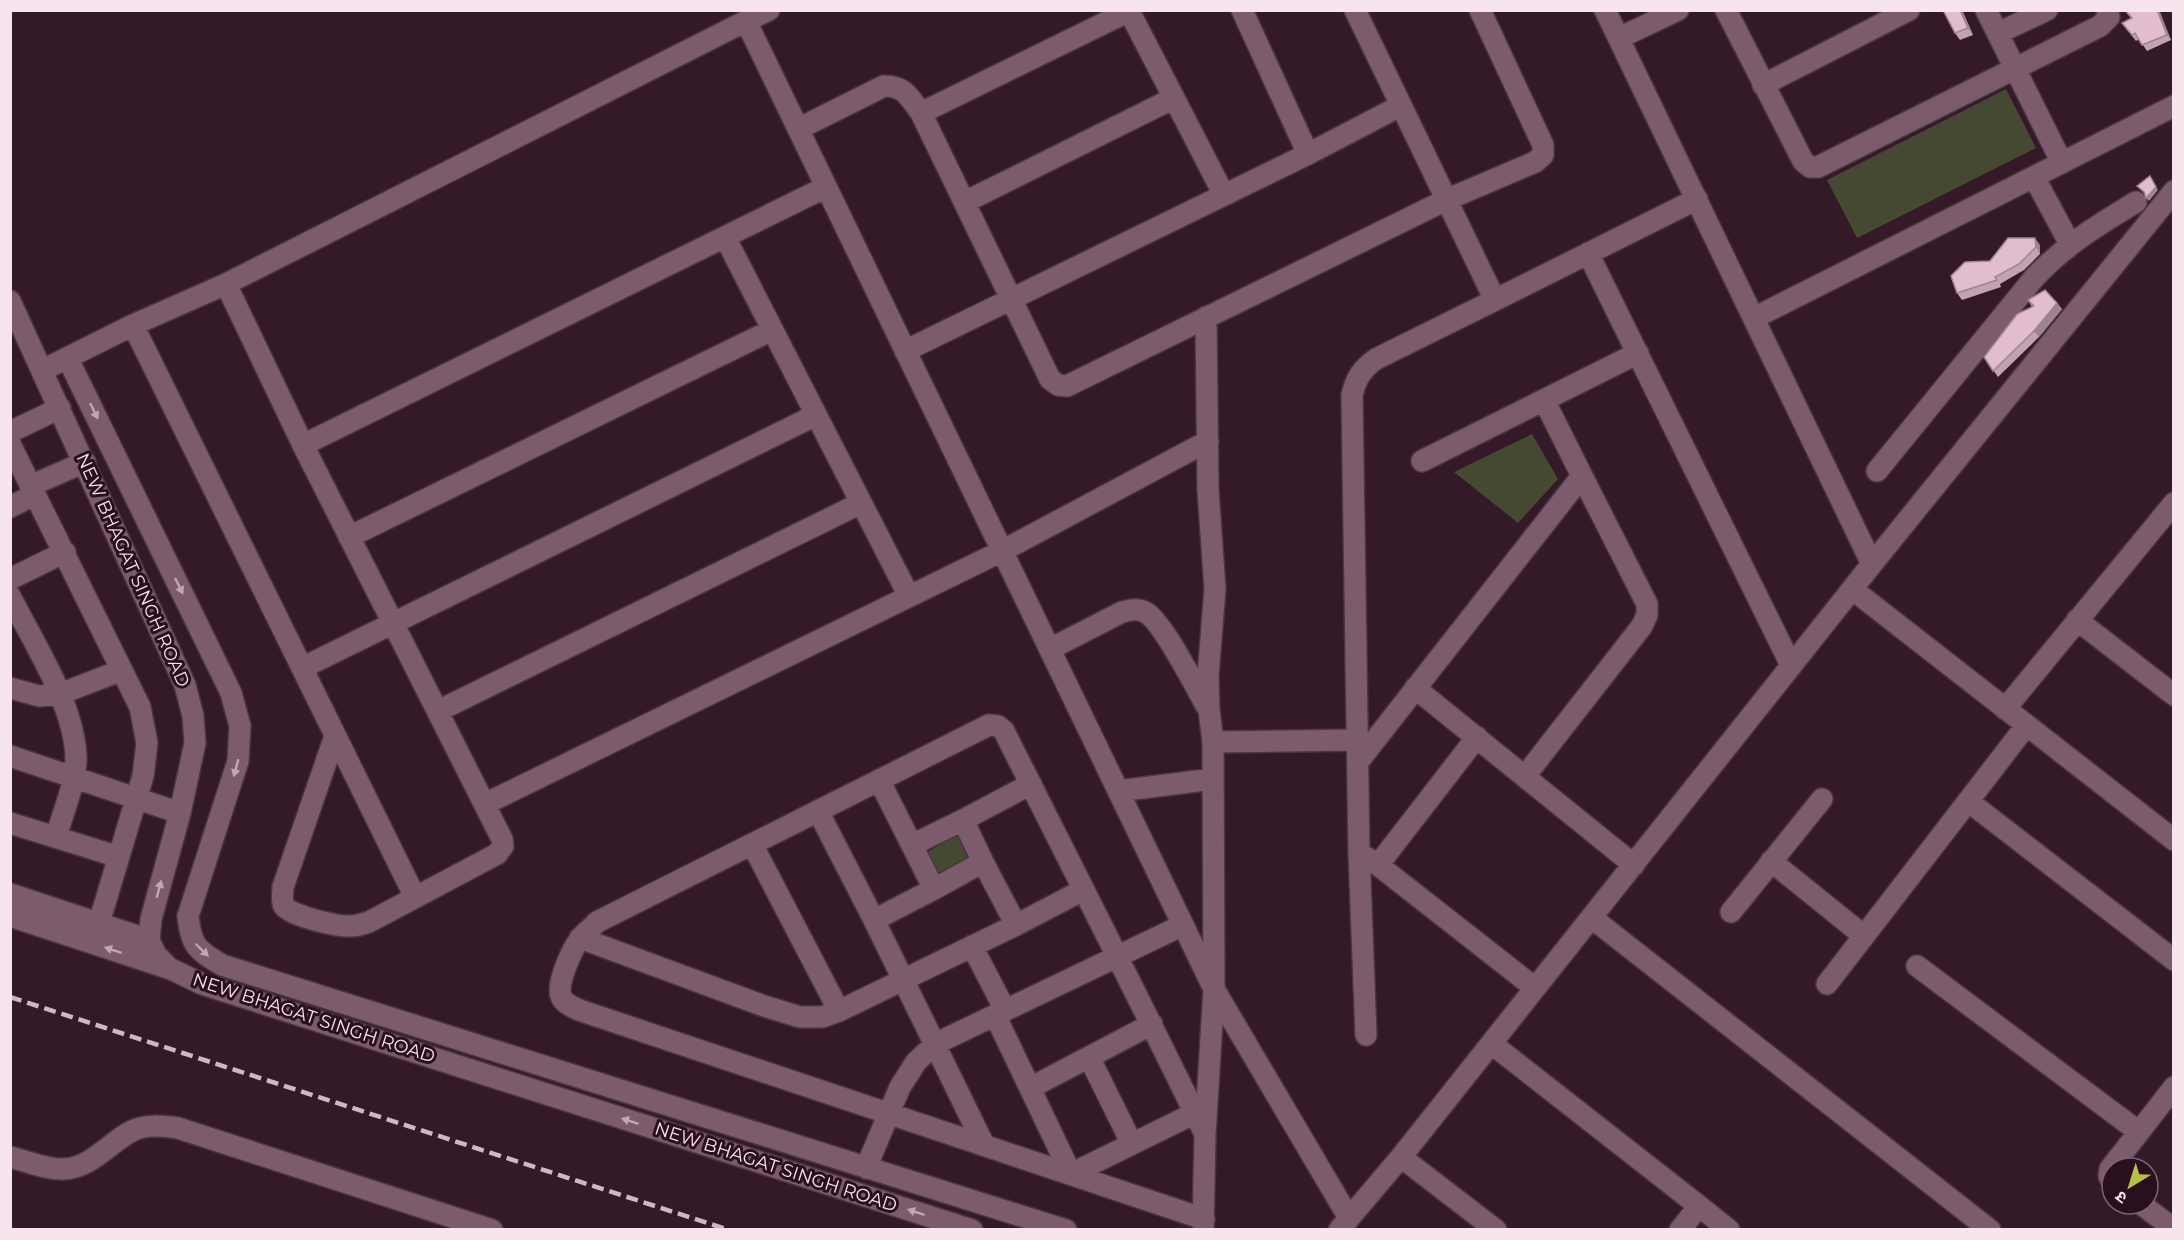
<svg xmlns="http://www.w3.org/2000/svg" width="2184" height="1240" font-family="Montserrat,'Noto Sans Devanagari',sans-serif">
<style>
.green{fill:#464931}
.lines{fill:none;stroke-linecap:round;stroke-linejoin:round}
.minor-casing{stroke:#4b3541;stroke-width:24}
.minor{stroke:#7c5c6c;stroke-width:21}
.rail{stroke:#cdb8c3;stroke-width:4.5;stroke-dasharray:12 6;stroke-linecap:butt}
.wall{fill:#c2a3b2}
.shaded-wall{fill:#9e8491}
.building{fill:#e2bdcf;stroke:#9e8491;stroke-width:1.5}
.oneway{fill:#c0a7b3}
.labels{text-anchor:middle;stroke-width:6;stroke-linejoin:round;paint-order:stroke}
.street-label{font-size:18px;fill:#f7e4ed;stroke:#2a101f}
</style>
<rect width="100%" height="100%" fill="#341928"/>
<path class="green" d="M2006,89l30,59 -179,90 -30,-58z
M1532,434l26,45 -40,44 -64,-51z
M957,835l13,23 -30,17 -13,-23z"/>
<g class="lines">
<g class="minor-casing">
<path id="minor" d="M1242,10l66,144
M1355,10l140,290 202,-101
M1726,10l77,151 7,6h8l282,-141 9,-9 -2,-7
M1986,10l76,153
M746,21l23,-11
M1998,33l49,-23
M1619,38l59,-28
M1763,85l146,-75
M1174,98l50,97
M921,113l129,266 8,6 9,1 379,-186 89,-38 8,-7v-10l-63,-135
M798,129l86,-43c21,0 25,11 37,27l210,-103
M2034,177l36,67
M965,202l209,-104 -45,-87
M725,237l184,359
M1588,253l203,412
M226,284l77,161 199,394 1,7 -6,8 -128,68c-6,2 -12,4 -18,4 -13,1 -60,-10 -67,-20 -3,-6 -1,-13 -1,-19l52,-151
M10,301l175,384 8,31 2,27 -15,70 -29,106 -2,21 7,15 13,13 33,16 770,246
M1206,317l2,173 7,99 -7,87 1,34 4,32
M1754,318l420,-212
M133,325l282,572
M905,351l403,-197 92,-48
M68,359l163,334 9,33 -2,35 -50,155c3,30 9,34 34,49l844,265
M43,370l90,-45 93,-41 520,-263 468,968 -9,146 -2,95
M1544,400l94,-47
M10,432l50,-24
M10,444l130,263 7,36 -4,33 -44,147
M303,445l523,-258
M1422,461l122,-61 38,76
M1877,471l157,-193c31,-33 64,-53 102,-76
M30,486l55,-24
M10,507l24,-12
M349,537l423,-207
M1872,564l302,-373
M10,579l55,-27
M1852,589l322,251
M10,596c24,48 64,108 66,161 0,26 -13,55 -20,80
M2077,620l97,75
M1050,649l72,-37c8,-2 15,-4 23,0 17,8 51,76 62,95
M302,668l514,-253
M10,688l29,8 21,-2 62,-24
M1415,688l219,177
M2005,709l169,-206
M438,711l423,-208
M10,756l170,57
M1358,762l224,-286 65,128v11l-5,11 -117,150
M1118,791l95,-12
M1968,801l206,159
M485,804l517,-253 206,-110
M818,811l-221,111c-5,6 -13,11 -17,17 -8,10 -24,45 -19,57 3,8 12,11 18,14l625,209
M963,820l68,-36
M10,823l109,34
M752,844l87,167
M912,845l51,-25 20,42
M1359,853l19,12 157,123
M1771,861l93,75
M1378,865l99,-128
M934,889l49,-27 33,63
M10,894l139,46
M1731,912l91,-113
M10,916l158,52
M1592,918l398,312
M874,920l60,-31 -55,-109
M580,938l184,68 36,11h22l17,-6 177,-86 67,-35
M972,946l33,64
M1917,966l222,166 35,-45
M1827,984l199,-258
M995,1015l76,159 124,-61
M1366,1035l-7,-182 -7,-458c4,-17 10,-26 24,-36l119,-59
M1492,1044l207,162 -19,24
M1089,1057l43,87
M1030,1088l122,-64
M984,1145l-110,-225 -56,-109 171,-86 9,1 6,5c67,134 135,267 200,401
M10,1157c17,4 37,13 54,12 27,-1 46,-27 68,-38 14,-7 31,-5 46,-3l314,102
M1401,1157l95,73
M866,1168l34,-81 16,-25 19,-18 248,-119
M2112,1181l-3,-5 1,-7 29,-37
M2141,1204l33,25
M1699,1206l30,24
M1349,1218l-135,-229 -1,-247 145,-2
M1339,1230l62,-73 471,-593 -267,-554"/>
</g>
<use href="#minor" class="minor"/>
<path class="rail" d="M10,997l719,233"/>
</g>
<path class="wall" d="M1943,10h19l11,25 -13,5 -5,-7z
M2124,10h34l13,30 -24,11 -8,-12 -3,2 -14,-18 9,-5z
M2040,245v9l-16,16 -24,14 1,3 -39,13 -5,-7 33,-32z
M2028,300l29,3 5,6 -23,28 -41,40 -14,-20 48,-50z"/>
<path class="shaded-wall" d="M1960,10h2l11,25 -5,-7z
M2157,10l3,2 11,28 -4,-5z
M2150,176l8,14 -9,11 -3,-3z
M2035,238l5,7v9l-4,-7z
M2057,303l5,6 -23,28 -5,-6z"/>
<path class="building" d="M1943,10h17l8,18 -13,5z
M2125,10h32l10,25 -25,10 -7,-12 -3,2 -10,-12 10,-5z
M2150,176l6,11 -10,11 -2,-6 -7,-6z
M2008,238h27l1,9 -17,17 -24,13 2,3 -40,13 -6,-17 14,-14 25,-1z
M2045,290l12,13 -23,28 -41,40 -9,-14 33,-43 17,-8 -6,-6z"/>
<defs><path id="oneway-solid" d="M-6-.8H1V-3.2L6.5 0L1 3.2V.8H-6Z" transform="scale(1.5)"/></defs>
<g class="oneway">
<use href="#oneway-solid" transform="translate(94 411) rotate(64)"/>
<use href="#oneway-solid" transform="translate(179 586) rotate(64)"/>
<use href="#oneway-solid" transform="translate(236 768) rotate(105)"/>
<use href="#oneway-solid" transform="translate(159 889) rotate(-75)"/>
<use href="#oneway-solid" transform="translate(113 950) rotate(-162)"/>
<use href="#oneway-solid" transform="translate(202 950) rotate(44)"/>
<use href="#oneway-solid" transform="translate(630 1121) rotate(-162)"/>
<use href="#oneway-solid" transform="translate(916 1212) rotate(-162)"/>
</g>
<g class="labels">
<g class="street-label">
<text transform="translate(133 570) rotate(66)" y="6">NEW BHAGAT SINGH ROAD</text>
<text transform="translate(314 1018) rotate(18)" y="6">NEW BHAGAT SINGH ROAD</text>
<text transform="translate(776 1167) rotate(18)" y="6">NEW BHAGAT SINGH ROAD</text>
</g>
</g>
<rect width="2184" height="1240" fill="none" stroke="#f7e4ed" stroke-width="24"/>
<g transform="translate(2130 1186) rotate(218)"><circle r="28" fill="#2a101f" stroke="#7c6571" stroke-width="1.5"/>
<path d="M0-4.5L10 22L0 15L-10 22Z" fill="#b8c147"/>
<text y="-9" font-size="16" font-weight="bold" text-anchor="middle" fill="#f7e4ed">उ</text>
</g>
</svg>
